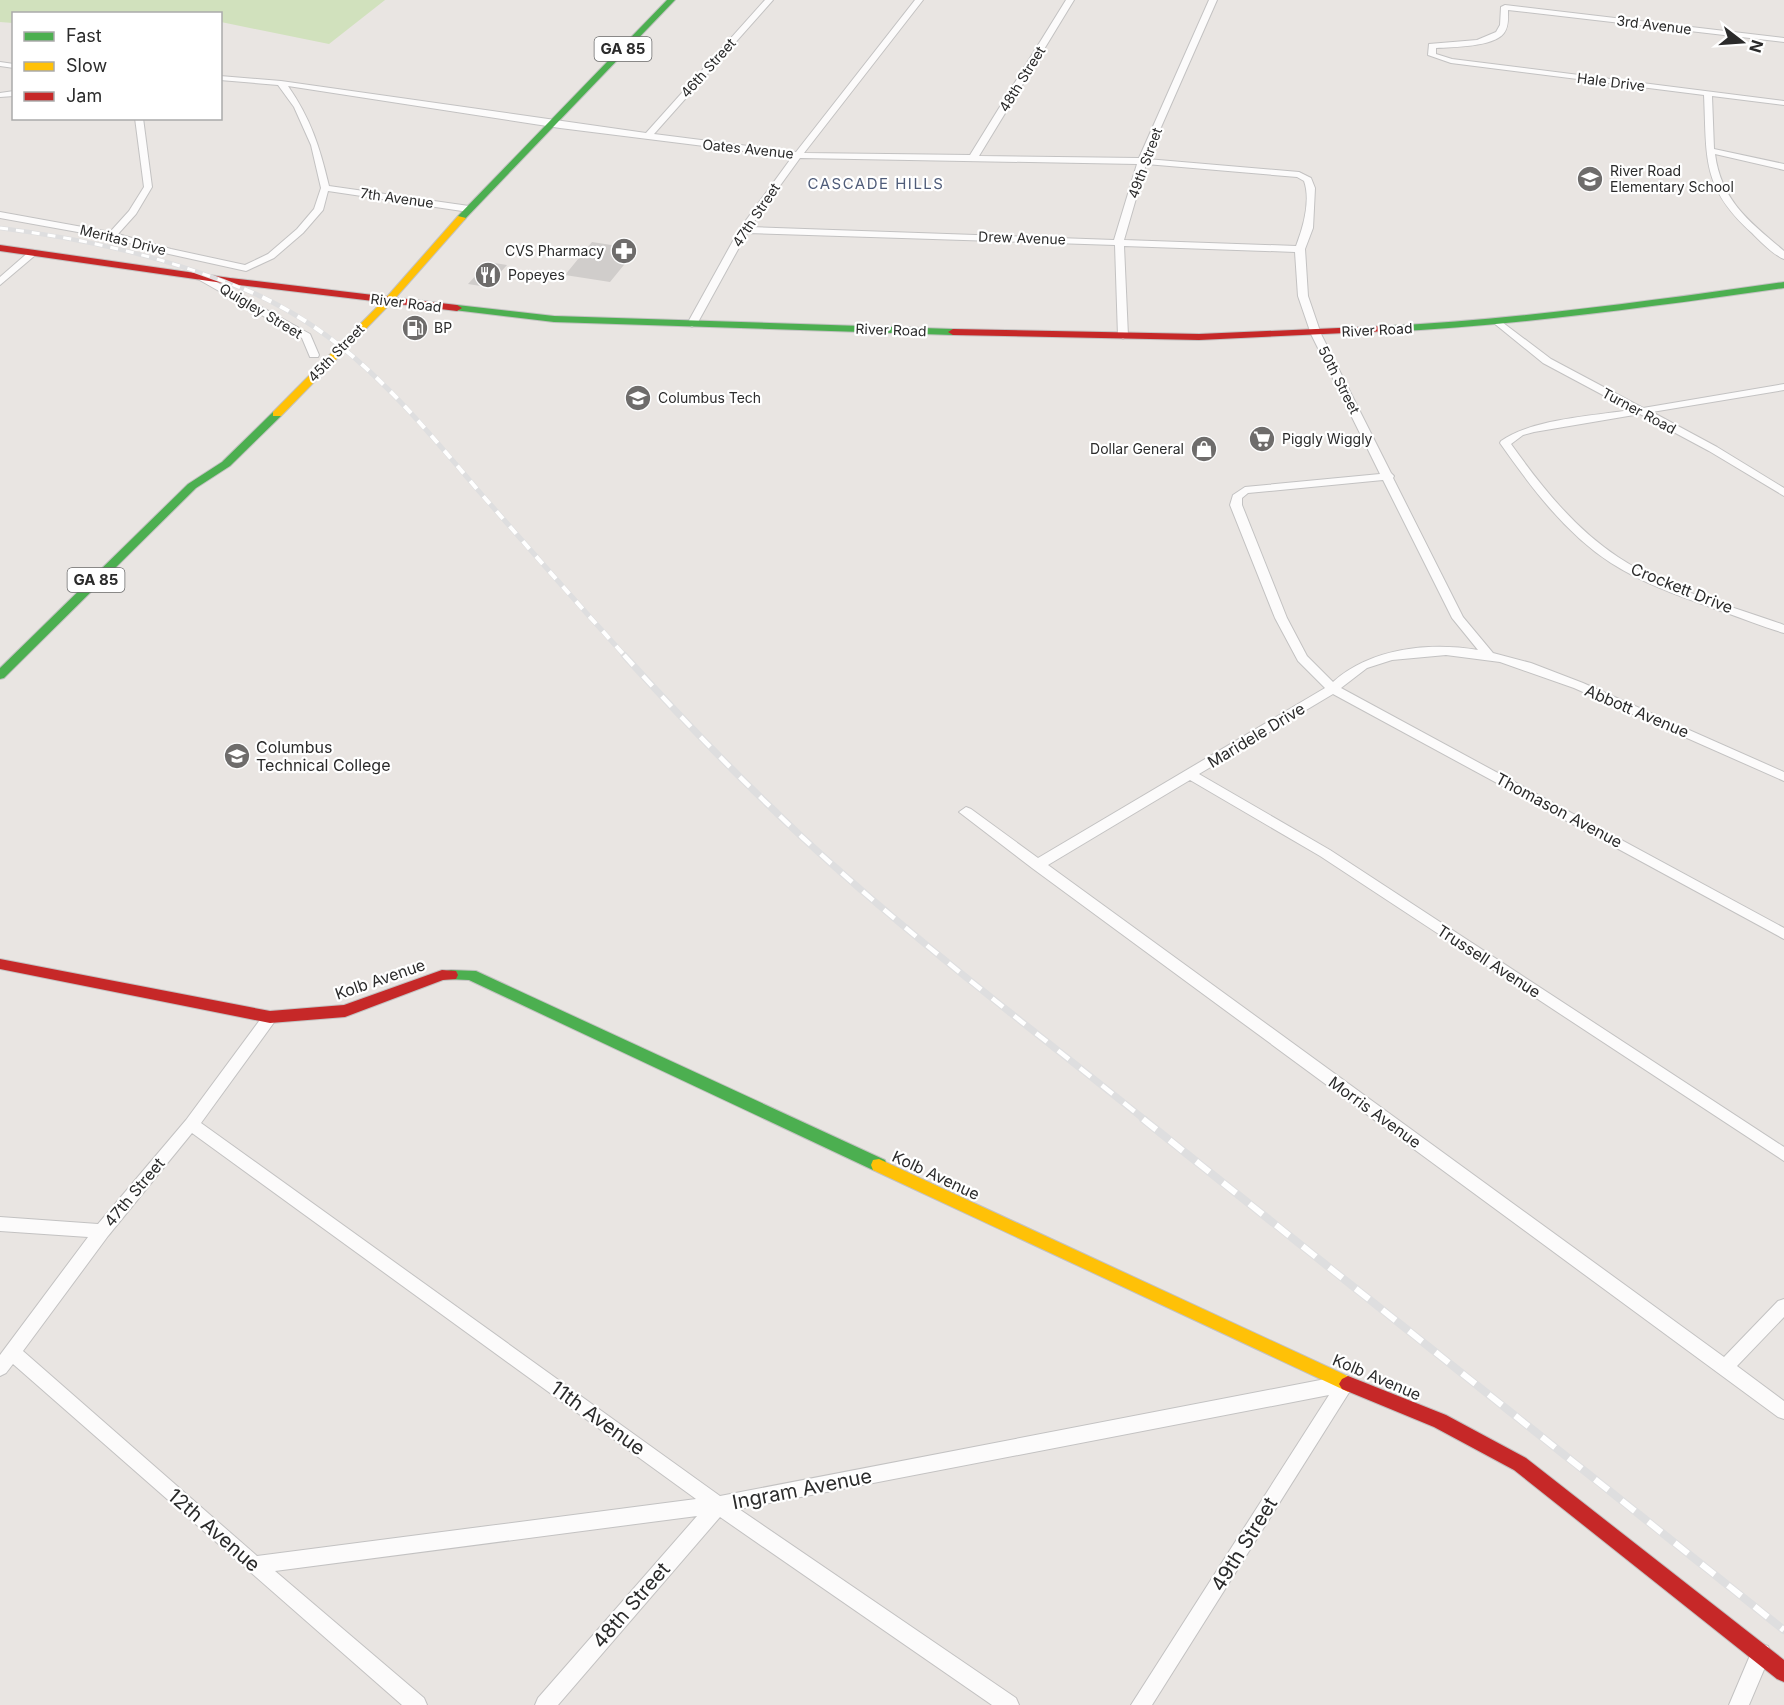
<svg xmlns="http://www.w3.org/2000/svg" width="1784" height="1705" font-family="Inter,sans-serif">
<style>
.green{fill:#d1e1bd}
.building{fill:#d0cdcb}
.lines{fill:none;stroke-linecap:round;stroke-linejoin:round}
.street-casing{stroke:#c3c2c2;stroke-width:2}
.fast-casing{stroke:#c3c2c2;stroke-width:2}
.slow-casing{stroke:#c3c2c2;stroke-width:2}
.jam-casing{stroke:#c3c2c2;stroke-width:2}
.street{fill:#fcfbfb;fill-rule:evenodd}
.fast{fill:#4caf50;fill-rule:evenodd}
.slow{fill:#ffc107;fill-rule:evenodd}
.jam{fill:#c62828;fill-rule:evenodd}
.rail-far3-casing{stroke:#dededf;stroke-width:4.5}
.rail-far2-casing{stroke:#dededf;stroke-width:5}
.rail-far1-casing{stroke:#dededf;stroke-width:7}
.rail-casing{stroke:#dededf;stroke-width:8}
.rail-far3{stroke:#fff;stroke-width:3;stroke-dasharray:8;stroke-linecap:butt}
.rail-far2{stroke:#fff;stroke-width:4;stroke-dasharray:10;stroke-linecap:butt}
.rail-far1{stroke:#fff;stroke-width:4.5;stroke-dasharray:14;stroke-linecap:butt}
.rail{stroke:#fff;stroke-width:6;stroke-dasharray:17;stroke-linecap:butt}
.labels{text-anchor:middle;stroke-width:4.5;stroke-linejoin:round;paint-order:stroke}
.far-street-label{font-size:14px;fill:#2b2b2b;stroke:#fff}
.far-poi-label{font-size:14px;fill:#2b2b2b;stroke:#fff;text-anchor:start}
.shield{fill:#fff;stroke:#6b6b6b;stroke-width:1.5}
.shield-label{font-size:15px;font-weight:bold;fill:#2b2b2b}
.far-neighbourhood-label{font-size:15px;letter-spacing:1.5px;fill:#4f5c79;stroke:#fff}
.street-label{font-size:16px;fill:#2b2b2b;stroke:#fff}
.poi-label{font-size:16px;fill:#2b2b2b;stroke:#fff;text-anchor:start}
.near-street-label{font-size:20px;fill:#2b2b2b;stroke:#fff}
</style>
<rect width="100%" height="100%" fill="#e9e5e2"/>
<path class="green" d="M0,0h385l-56,44 -108,-22 -1,-8h-206l-1,9 -13,-1z"/>
<path class="building" d="M592,242l45,7 -27,33 -45,-7z
M488,262l19,3 -20,22 -19,-3z"/>
<g class="lines">
<g class="street-casing">
<path id="street" d="M765,0h8l-119,134 142,18 119,-152h8l-119,153 166,2 96,-155h8l-95,156 160,2 70,-158h8l-70,159 152,13 12,6 4,10 -2,40 -8,21 3,47 13,38 70,139 3,3 -1,2 70,139 30,36 38,10 52,20 201,89v9l-210,-93 -74,-26 -54,-7 -54,5 -25,8 -26,20 443,240v11l-451,-245 -134,80 131,76 454,297v14l-464,-305 -130,-76 -142,85 676,492 54,-56 6,-2v18l-47,49 47,35v18l-6,-2 -746,-549 -73,-56 7,-5 5,2 67,49 287,-170 -27,-27 -23,-43 -45,-113 3,-10 12,-8 135,-13 -69,-140 -13,-38 -3,-44 -171,-6 4,90 -5,3 -5,-3 -3,-91 -368,-12 -50,91 -5,3 -5,-3 52,-94 53,-73 -232,-29 -272,-42c23,33 32,62 41,100l140,20 5,3 -5,3 -141,-21 -5,19 -20,23 -29,25 -28,13 -77,-17 -58,-16 -111,-20v-6l110,20 19,-21 15,-24 -9,-69h8l9,69 -16,27 -18,20 53,15 74,16 23,-11 29,-25 17,-20 7,-21 -10,-43 -17,-38 -16,-22 -58,-5v-4l61,5 365,52zM800,158l337,6 -23,76 -364,-13zM1146,164l151,13 7,4c7,19 -1,47 -8,65l-172,-6zM1383,480l69,138 26,32c-49,-8 -107,-2 -145,32l-26,-26 -20,-38 -45,-113v-7l6,-5z
M1505,5l279,33v4l-276,-32c0,7 1,16 -4,23 -10,14 -51,14 -68,15v6l16,5 332,42v4l-72,-9 2,53 70,15v6l-69,-16c6,47 35,68 69,97v8c-12,-5 -23,-17 -32,-26 -51,-46 -45,-75 -48,-138l-253,-32 -23,-8 1,-11 48,-4 19,-8 4,-7 1,-18z
M0,62l14,2v4l-14,-2z
M14,91v5l-14,1v-4z
M31,250l8,2 -39,33v-8z
M196,274h6l108,60 9,21 -1,2h-8l-8,-19 -106,-60z
M1498,319l53,40 92,49 141,-24v6l-132,22 65,35 67,41v8l-75,-45 -69,-37 -106,18 -11,3 -12,9c30,42 63,84 107,113 49,33 111,48 166,68v8c-20,-6 -40,-14 -60,-21 -39,-14 -79,-27 -113,-49 -46,-30 -80,-76 -111,-120l1,-2c31,-22 91,-25 130,-31l-88,-47 -48,-39v-4z
M270,1011l5,2 2,4 -2,4 -74,102 519,373 626,-121 6,3 3,5 -203,322h-21l198,-310 -590,114 277,189 3,7h-27l-272,-188 -162,188h-23l3,-7 159,-182 -422,55 149,127 3,7h-25l-389,-341 -7,9 -6,3v-21l88,-118 -88,-6v-14l98,7 88,-104 79,-107zM192,1133l504,366 -439,57 -234,-205 85,-115z
M1761,1644l7,2 3,7 -22,52h-20l25,-59z"/>
</g>
<g class="fast-casing">
<path id="fast" d="M667,0h8l-211,220h-6v-4z
M1784,282v6c-133,19 -265,37 -399,44l-5,-3 5,-3c134,-7 266,-25 399,-44z
M457,305l97,11 399,13 5,3 -5,3 -399,-13 -100,-12 -2,-2z
M277,411l4,1v4l-51,50 -34,22 -192,190 -4,1v-11l188,-184 34,-22 51,-50z
M451,970l25,1 409,189 2,5 -2,5 -6,1 -6,-1 -404,-190 -23,-1 -2,-4 2,-4z"/>
</g>
<g class="slow-casing">
<path id="slow" d="M458,216l8,2 -75,85 -110,113h-8v-4l112,-113z
M879,1159l475,220 3,5 -3,5 -6,3 -6,-3 -469,-219 -2,-5 2,-5z"/>
</g>
<g class="jam-casing">
<path id="jam" d="M0,245l230,33 227,27 5,3 -5,3 -227,-27 -230,-33z
M1385,326l3,1v4l-189,9 -246,-5 -5,-3 5,-3 246,5z
M0,959l270,52 74,-6 98,-35 14,1 2,4 -2,4 -13,1 -98,37 -75,6 -270,-54z
M1348,1376l98,39 80,43 258,202v22l-7,-3 -263,-209 -80,-43 -92,-38 -3,-5 3,-5z"/>
</g>
<use href="#street" class="street"/>
<use href="#fast" class="fast"/>
<use href="#slow" class="slow"/>
<use href="#jam" class="jam"/>
<g class="rail-far3-casing">
<path id="rail-far3" d="M0,228c86,11 167,29 248,63"/>
</g>
<g class="rail-far2-casing">
<path id="rail-far2" d="M244,289c103,43 163,118 233,200 49,56 99,113 149,168"/>
</g>
<g class="rail-far1-casing">
<path id="rail-far1" d="M624,655c57,63 116,124 178,182 109,101 228,190 343,283"/>
</g>
<g class="rail-casing">
<path id="rail" d="M1143,1119l641,511"/>
</g>
<use href="#rail-far3" class="rail-far3"/>
<use href="#rail-far2" class="rail-far2"/>
<use href="#rail-far1" class="rail-far1"/>
<use href="#rail" class="rail"/>
</g>
<defs>
<g id="school-disc" transform="scale(1.35)"><circle r="9.5" fill="#6e6c6b" stroke="#fff"/><path d="M0-5L7-2L0 1L-7-2ZM-4 1L0 2.5L4 1V4Q0 6-4 4Z" fill="#fff"/></g>
<g id="pharmacy-disc" transform="scale(1.35)"><circle r="9.5" fill="#6e6c6b" stroke="#fff"/><path d="M-2-6h4v4h4v4h-4v4h-4v-4h-4v-4h4Z" fill="#fff"/></g>
<g id="restaurant-disc" transform="scale(1.35)"><circle r="9.5" fill="#6e6c6b" stroke="#fff"/><path d="M-5-6h1v4h1v-4h1v4h1v-4h1v5L-1.5 .5V6h-2V.5L-5-1ZM5-6V6H3V1.5H1.5Q1.5-4 5-6Z" fill="#fff"/></g>
<g id="fuel-disc" transform="scale(1.35)"><circle r="9.5" fill="#6e6c6b" stroke="#fff"/><path d="M-5.5-6h7V0h2V4h1.3V-2.5L3-4.5l.8-.8L6-3V5H2.5V1h-1V6h-7ZM-4.2-4.7v3.2H.2V-4.7Z" fill="#fff"/></g>
<g id="university-disc" transform="scale(1.35)"><circle r="9.5" fill="#6e6c6b" stroke="#fff"/><path d="M0-5L7-2L0 1L-7-2ZM-4 1L0 2.5L4 1V4Q0 6-4 4Z" fill="#fff"/></g>
<g id="supermarket-disc" transform="scale(1.35)"><circle r="9.5" fill="#6e6c6b" stroke="#fff"/><path d="M-6-5.5h2.5l.6 2H6L4.5 2H-2.5L-4.4-4H-6ZM-1.5 3.2a1.3 1.3 0 1 0 .1 0ZM3 3.2a1.3 1.3 0 1 0 .1 0Z" fill="#fff"/></g>
<g id="shop-disc" transform="scale(1.35)"><circle r="9.5" fill="#6e6c6b" stroke="#fff"/><path d="M-5-2.5h2.3a2.7 3.5 0 0 1 5.4 0H5L5.5 6h-11ZM-1.5-2.5h3a1.5 2.3 0 0 0-3 0Z" fill="#fff"/></g>
</defs>
<g fill-rule="evenodd">
<use href="#school-disc" x="1590" y="179"/>
<use href="#pharmacy-disc" x="624" y="251"/>
<use href="#restaurant-disc" x="488" y="275"/>
<use href="#fuel-disc" x="415" y="328"/>
<use href="#university-disc" x="638" y="398"/>
<use href="#supermarket-disc" x="1262" y="439"/>
<use href="#shop-disc" x="1204" y="449"/>
<use href="#university-disc" x="237" y="756"/>
</g>
<g class="labels">
<g class="far-street-label">
<text transform="translate(1654 25) rotate(7)" y="5">3rd Avenue</text>
<text transform="translate(708 68) rotate(-48)" y="5">46th Street</text>
<text transform="translate(1022 79) rotate(-58)" y="5">48th Street</text>
<text transform="translate(1611 82) rotate(7)" y="5">Hale Drive</text>
<text transform="translate(748 149) rotate(6)" y="5">Oates Avenue</text>
<text transform="translate(1145 163) rotate(-70)" y="5">49th Street</text>
<text transform="translate(397 198) rotate(8)" y="5">7th Avenue</text>
<text transform="translate(756 215) rotate(-56)" y="5">47th Street</text>
<text transform="translate(1022 238) rotate(2)" y="5">Drew Avenue</text>
<text transform="translate(123 240) rotate(14)" y="5">Meritas Drive</text>
<text transform="translate(406 303) rotate(7)" y="5">River Road</text>
<text transform="translate(261 311) rotate(31)" y="5">Quigley Street</text>
<text transform="translate(891 330) rotate(2)" y="5">River Road</text>
<text transform="translate(1377 330) rotate(-3)" y="5">River Road</text>
<text transform="translate(336 353) rotate(-46)" y="5">45th Street</text>
<text transform="translate(1339 380) rotate(63)" y="5">50th Street</text>
<text transform="translate(1639 411) rotate(28)" y="5">Turner Road</text>
</g>
<g class="far-poi-label">
<text x="1610" y="176">River Road<tspan x="1610" dy="16">Elementary School</tspan></text>
<text x="604" y="256" text-anchor="end">CVS Pharmacy</text>
<text x="508" y="280">Popeyes</text>
<text x="434" y="333">BP</text>
<text x="658" y="403">Columbus Tech</text>
<text x="1282" y="444">Piggly Wiggly</text>
<text x="1184" y="454" text-anchor="end">Dollar General</text>
</g>
<g class="shield">
<rect x="594.5" y="37" width="57" height="24" rx="4.5"/>
<rect x="67.5" y="568" width="57" height="24" rx="4.5"/>
</g>
<g class="shield-label">
<text x="623" y="54">GA 85</text>
<text x="96" y="585">GA 85</text>
</g>
<g class="far-neighbourhood-label">
<text x="876" y="189">CASCADE HILLS</text>
</g>
<g class="street-label">
<text transform="translate(1682 588) rotate(22)" y="6">Crockett Drive</text>
<text transform="translate(1637 711) rotate(23)" y="6">Abbott Avenue</text>
<text transform="translate(1256 735) rotate(-31)" y="6">Maridele Drive</text>
<text transform="translate(1559 810) rotate(28)" y="6">Thomason Avenue</text>
<text transform="translate(1489 961) rotate(33)" y="6">Trussell Avenue</text>
<text transform="translate(380 979) rotate(-19)" y="6">Kolb Avenue</text>
<text transform="translate(1375 1112) rotate(36)" y="6">Morris Avenue</text>
<text transform="translate(936 1175) rotate(25)" y="6">Kolb Avenue</text>
<text transform="translate(134 1192) rotate(-50)" y="6">47th Street</text>
<text transform="translate(1377 1377) rotate(23)" y="6">Kolb Avenue</text>
</g>
<g class="poi-label">
<text x="256" y="753">Columbus<tspan x="256" dy="18">Technical College</tspan></text>
</g>
<g class="near-street-label">
<text transform="translate(598 1418) rotate(36)" y="7">11th Avenue</text>
<text transform="translate(802 1489) rotate(-11)" y="7">Ingram Avenue</text>
<text transform="translate(214 1530) rotate(41)" y="7">12th Avenue</text>
<text transform="translate(1244 1544) rotate(-58)" y="7">49th Street</text>
<text transform="translate(631 1605) rotate(-49)" y="7">48th Street</text>
</g>
</g>
<rect x="12" y="12" width="210" height="108" fill="#ffffff" stroke="#aaaaaa" stroke-width="1.5"/>
<rect x="24" y="32" width="30" height="9" fill="#4caf50" stroke="#aaaaaa" stroke-width="1.5"/>
<text x="66" y="42" font-size="18" fill="#2b2b2b">Fast</text>
<rect x="24" y="62" width="30" height="9" fill="#ffc107" stroke="#aaaaaa" stroke-width="1.5"/>
<text x="66" y="72" font-size="18" fill="#2b2b2b">Slow</text>
<rect x="24" y="92" width="30" height="9" fill="#c62828" stroke="#aaaaaa" stroke-width="1.5"/>
<text x="66" y="102" font-size="18" fill="#2b2b2b">Jam</text>
<g transform="translate(1742 42) rotate(107)" stroke="#ffffff" stroke-width="4.5" paint-order="stroke">
<path d="M0-4.5L10 22L0 15L-10 22Z" fill="#2b2b2b"/>
<text y="-9" font-size="16" font-weight="bold" text-anchor="middle" fill="#2b2b2b">N</text>
</g>
</svg>
